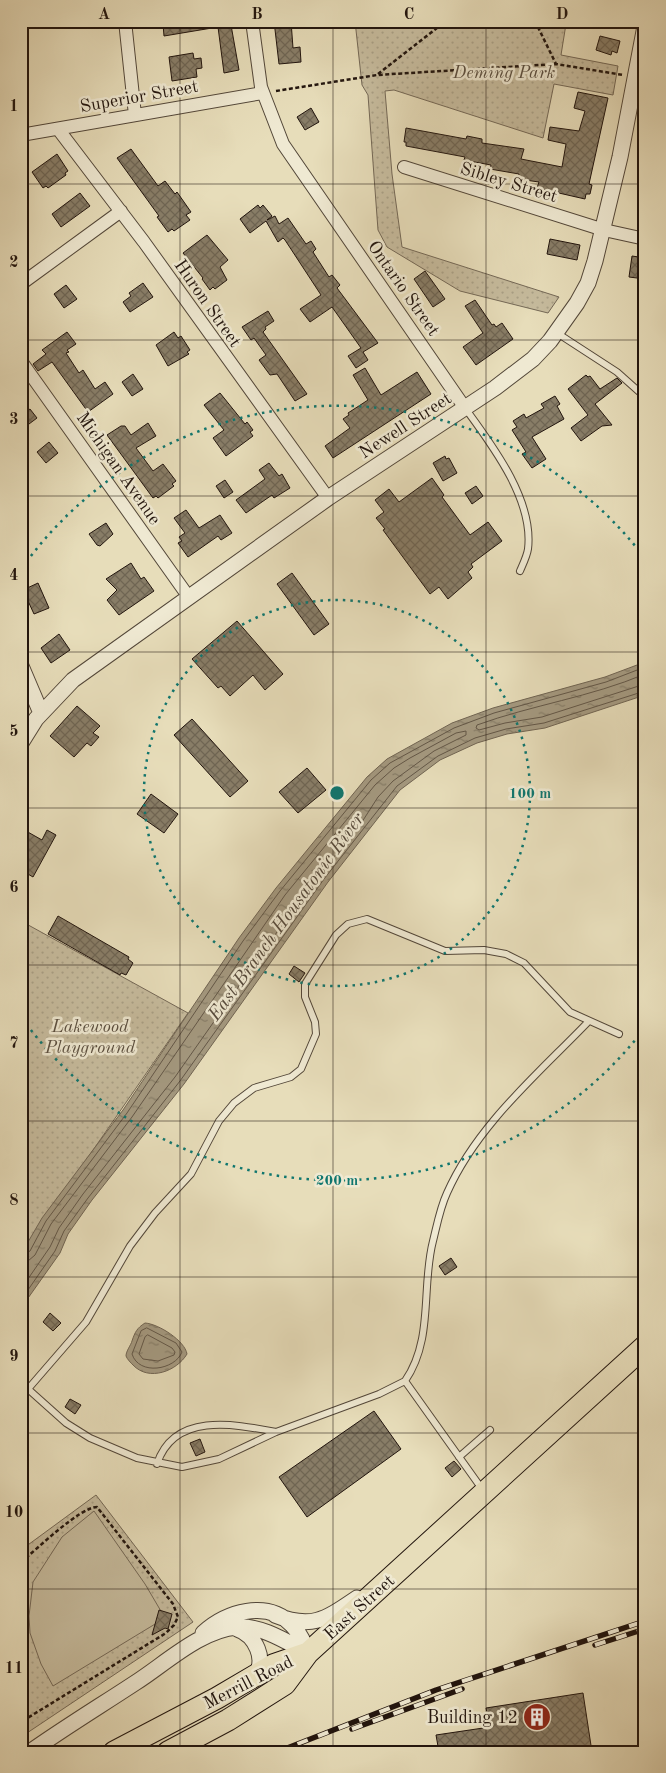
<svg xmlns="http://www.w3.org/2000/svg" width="666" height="1773" font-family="'Old Standard TT',serif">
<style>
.green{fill:url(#green-dots);stroke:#746856}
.pitch{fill:#c6bb9d;stroke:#746856}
.water{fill:url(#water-ripples);stroke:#706452}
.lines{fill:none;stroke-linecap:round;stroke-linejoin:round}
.shore{stroke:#635747;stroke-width:1}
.building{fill:url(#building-cross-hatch);stroke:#22150e}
.service-casing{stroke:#534739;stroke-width:8}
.minor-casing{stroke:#534739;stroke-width:14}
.tertiary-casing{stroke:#534739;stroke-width:17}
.trunk-casing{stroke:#22150e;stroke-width:23}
.path{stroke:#22150e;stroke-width:2.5;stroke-dasharray:4 2.5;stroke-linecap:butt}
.service{stroke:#efe9d2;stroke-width:6}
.minor{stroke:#efe9d2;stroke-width:12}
.tertiary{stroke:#efe9d2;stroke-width:15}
.trunk{stroke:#e7ddba;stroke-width:21}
.rail-casing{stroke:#22150e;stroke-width:5.5}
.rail{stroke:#efe9d2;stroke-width:4;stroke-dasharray:11;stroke-linecap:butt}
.grid{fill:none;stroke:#22150e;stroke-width:1;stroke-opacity:0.55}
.ring{fill:none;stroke:#0f766e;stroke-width:2.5;stroke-dasharray:2.5 5}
.labels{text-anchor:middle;stroke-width:5;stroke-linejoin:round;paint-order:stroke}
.park-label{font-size:18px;font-style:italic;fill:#5b4f40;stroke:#efe9d2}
.street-label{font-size:18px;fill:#22150e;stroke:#efe9d2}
.poi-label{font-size:18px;fill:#22150e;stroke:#efe9d2;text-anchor:end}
.water-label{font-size:19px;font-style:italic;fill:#564a3c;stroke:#efe9d2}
.centre{fill:#0f766e;stroke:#efe9d2;stroke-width:2.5}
.ring-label{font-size:15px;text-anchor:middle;font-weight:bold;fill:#0f766e;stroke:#efe9d2;stroke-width:5;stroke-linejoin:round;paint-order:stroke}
.neatline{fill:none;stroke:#22150e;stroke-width:2}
.grid-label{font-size:16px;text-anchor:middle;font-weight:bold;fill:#22150e}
</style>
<defs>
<pattern id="green-dots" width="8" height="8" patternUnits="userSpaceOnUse" patternTransform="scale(1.25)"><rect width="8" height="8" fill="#c6bb9d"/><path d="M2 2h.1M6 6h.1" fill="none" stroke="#aaa086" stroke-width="1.8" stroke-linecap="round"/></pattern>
<pattern id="water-ripples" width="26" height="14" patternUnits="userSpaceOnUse" patternTransform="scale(1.25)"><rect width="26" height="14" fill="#a49980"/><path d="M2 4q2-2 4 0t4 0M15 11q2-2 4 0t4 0" fill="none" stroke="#857c67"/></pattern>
<pattern id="building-cross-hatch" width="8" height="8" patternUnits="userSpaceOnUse" patternTransform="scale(1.25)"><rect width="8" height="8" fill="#887d67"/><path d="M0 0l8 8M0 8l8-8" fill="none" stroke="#6f6553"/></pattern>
</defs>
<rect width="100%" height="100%" fill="#e7ddba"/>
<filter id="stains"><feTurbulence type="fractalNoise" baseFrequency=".004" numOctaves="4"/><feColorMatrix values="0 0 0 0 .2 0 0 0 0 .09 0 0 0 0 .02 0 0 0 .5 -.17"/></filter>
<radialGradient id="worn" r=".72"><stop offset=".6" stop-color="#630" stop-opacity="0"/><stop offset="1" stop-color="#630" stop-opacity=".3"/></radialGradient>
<path class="green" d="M355,21h196l15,3 -5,31 57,11 -5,29 -59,-11 -11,54 -149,-48 -9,1 7,83 10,73 157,50 -11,16 -88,-22 -73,-44 -9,-17 -10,-135 -6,-10z
M21,921l167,92 -167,241z
M96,1495l97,127 -172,115v-187z"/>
<path class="pitch" d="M94,1511l51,73 20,34 -112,68 -12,-22 -11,-31 -1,-17 4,-34 29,-45z"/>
<path class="water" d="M645,662v33l-100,33 -38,6 -30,9 -37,17 -40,30 -72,92 -144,202 -92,116 -24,34 -8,19 -39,55v-54l21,-36 81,-108 116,-172 37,-50 91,-111 20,-18 65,-36 41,-15 112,-31z
M145,1323c14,1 40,18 42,31 -10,17 -38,28 -54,11 -2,-2 -6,-6 -7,-9 0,-5 5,-11 6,-15 3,-9 5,-13 13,-18z"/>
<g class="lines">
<path class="shore" d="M645,674c-54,23 -113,31 -168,51l-1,3 3,2 26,-7 37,-6 103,-33
M21,1256l9,-5 16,-30 81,-108 116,-172 37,-50 91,-111 19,-17 64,-35 40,-15 112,-31 39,-15
M21,1263l7,-2 7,-6 16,-31 81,-107 153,-222 90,-110 19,-17 16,-10 46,-25 10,-2v4l-32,16 -41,30 -15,16 -18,28 -41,50 -42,57 -102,145 -92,117 -24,34 -9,19 -29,42
M21,1300l34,-49 9,-20 24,-33 92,-117 144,-202 73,-93 41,-30 37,-18 31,-9 38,-6 101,-32
M147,1328l29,15 6,9c-7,18 -43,24 -50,2l9,-23z
M148,1335l24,13 3,4 -1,3 -16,6 -15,-2 -4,-5 6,-17z"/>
</g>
<path class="building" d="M186,21h31l1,6 13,-2 8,45 -15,3 -6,-46 -54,9 -1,-12z
M274,21h17l2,27 7,-1 1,15 -22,2z
M600,36l20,5 -3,12 -5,-2 -1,4 -15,-5z
M193,53l1,6 7,-1 1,10 -6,1 1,8 -25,4 -3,-24z
M578,92l30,6 -19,86 3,1 -2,9h-4l-1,5 -48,-11 2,-6 -21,-3 1,-5 -29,-5 1,-4 -27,-5 1,-3 -59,-11v-4h-2l2,-14 60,11 1,-3 15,3v4l42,6 -3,10 41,8 4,-23 -18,-4 2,-13 29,4 6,-20 -11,-3z
M311,108l8,14 -14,8 -8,-13z
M131,149l27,37 7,-5 10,13 2,-2 14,20 -5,3 4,5 -16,11 -2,-2 -4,3 -11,-15 2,-1 -42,-58z
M57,154l11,17 -3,2 1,2 -18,13 -2,-2 -3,2 -11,-16z
M80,193l10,13 -29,21 -9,-13z
M258,205l2,3 3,-3 9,11 -5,4 8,-4 4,8 9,-6 18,26 5,-3 5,8 -3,3 16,25 3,-2 8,10 -3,3 41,55 -15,9 5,8 -12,8 -8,-12 13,-8 -29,-41 -22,15 -10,-13 21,-14 -36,-55 -2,-2 -5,4 -12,-21 -16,12 -10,-14z
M207,235l21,25 -8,7 7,13 -12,9 -2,-2 -3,3 -8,-11 1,-1 -20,-25z
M550,239l30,6 -3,15 -30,-6z
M632,256l13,2v21l-16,-2z
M425,271l20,28 -12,8 -19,-28z
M143,283l10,14 -23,15 -7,-10 8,-6 -2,-3z
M66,285l11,14 -13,9 -10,-14z
M475,300l17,25 2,-1 2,3 6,-4 11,16 -37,26 -13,-18 20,-14 -18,-27z
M268,311l6,10 -9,6 1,2 -3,3 44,62 -12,7 -18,-27 -7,1 -11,-15 7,-5 -12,-17 -3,2 -9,-13z
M67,332l9,12 -9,6 2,2 -3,1 13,20 4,-3 12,19 10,-7 8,12 -25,18 -36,-50 -14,9 -5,-7 13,-10 -4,-4z
M174,332l4,6 3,-2 9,14 -3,2 2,2 -21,12 -12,-21z
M365,368l16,27 36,-23 14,22 -98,64 -8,-12 25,-18 -7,-9 6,-4 -1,-2 20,-13 -15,-25z
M133,374l10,15 -11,7 -10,-14z
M586,375l2,2 2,-1 10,13 17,-11 5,5 -27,21 17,21 -10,1 -21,15 -10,-13 17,-13 -20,-26z
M220,393l25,31 2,-2 6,8 -3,2 3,4 -27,20 -13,-18 11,-8 -20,-25z
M555,396l5,8 -3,2 7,13 -32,18 14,22 -14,9 -10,-14 4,-2 -14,-22 5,-3 -4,-6 11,-7 2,4 18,-10 -3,-4z
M21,403l6,8 3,-2 7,9 -16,12z
M148,423l8,13 -20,12 17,23 10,-7 13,17 -4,3 2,2 -16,12 -2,-2 -3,2 -46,-63 14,-9h4l6,9z
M49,442l9,11 -12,10 -9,-11z
M445,456l1,3 3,-1 8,15 -14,8 -10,-18z
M269,463l10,13 3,-2 8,14 -16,10 -2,-3 -26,18 -10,-13 29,-21 -6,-9z
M432,478l12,17 -2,2 28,38 18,-13 14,19 -31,23 2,3 -5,5 4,6 -24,21 -9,-12 -9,7 -47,-64 2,-1 -9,-11 8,-6 -9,-12 14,-11 10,13z
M225,480l8,12 -9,6 -8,-12z
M476,486l7,10 -11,8 -7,-11z
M186,510l13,18 21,-13 12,18 -11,7 -3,-4 -30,21 -10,-14 4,-2 -3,-4 6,-4 -11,-15z
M106,523l7,11 -13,12 -3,-1 -8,-11z
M131,563l10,16 3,-2 10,14 -35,24 -12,-15 10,-10 -11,-11z
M292,573l37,51 -15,11 -37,-51z
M38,583l11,25 -15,6 -11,-24z
M237,621l46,53 -18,16 -12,-15 -23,21 -9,-10 -3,2 -26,-29z
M59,634l11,16 -19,13 -10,-15z
M77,706l23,20 -7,7 6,4 -8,9 -4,-3 -13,14 -24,-21z
M192,719l56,62 -18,16 -56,-62z
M307,768l19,22 -28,23 -19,-21z
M151,794l27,20 -14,19 -27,-19z
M47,830l9,5 -23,42 -12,-7v-30l5,-9 16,9z
M58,916l71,41 -1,2 5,4 -7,12 -5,-2 -1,2 -72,-41z
M294,966l11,7 -6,9 -10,-8z
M451,1258l6,9 -12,8 -6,-9z
M50,1313l11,10 -8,8 -10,-9z
M70,1399l11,6 -6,9 -10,-7z
M374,1411l27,38 -94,68 -28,-40z
M200,1439l5,13 -9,4 -6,-13z
M454,1461l7,8 -9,8 -7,-9z
M159,1610l13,4 -4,15 -3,-1 -13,7z
M583,1693l9,59h-153l-3,-17 54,-8 -4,-19z"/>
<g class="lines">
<g class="service-casing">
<path id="service" d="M557,333l60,39 28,25
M465,408c27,37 69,92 63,141 -1,7 -5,15 -8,22
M405,1381c29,-42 16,-94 28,-140 4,-16 7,-33 14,-48 30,-68 91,-119 142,-172
M459,1457l31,-27
M157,1464c17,-52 77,-40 119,-32
M482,1489l-77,-108 -26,13 -103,38 -57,27 -37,8 -45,-9 -47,-20 -24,-15 -38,-34 58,-67 44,-76 25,-33 36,-39 28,-53 15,-18 20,-15 37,-11 10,-8 15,-35 -1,-12 -10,-25v-13l31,-49 12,-11 19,-5 78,32 39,-1 22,4 18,9 46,49 49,22"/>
</g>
<g class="minor-casing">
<path id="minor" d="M125,21l10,94
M252,21l9,66 22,57 182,264
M58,129l86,113 184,256
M21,135l241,-42
M404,167l200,63 41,9
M21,284l100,-73
M21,361l167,235"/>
</g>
<g class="tertiary-casing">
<path id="tertiary" d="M21,666l20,47
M21,743l15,-24 37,-39 255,-182 167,-110 38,-29 17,-18 27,-38 11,-20 7,-22 25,-104 25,-131
M275,1615c37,15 51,4 82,-17
M237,1629c18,6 31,31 17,48
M203,1633c23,-21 64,-34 89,-8 8,8 12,18 16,28
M30,1752c34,-24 70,-46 105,-69 30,-19 65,-53 102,-56 24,-2 50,15 71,26"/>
</g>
<g class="trunk-casing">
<path id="trunk" d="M114,1752l103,-54 56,-33 35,-12
M168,1752l60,-32 57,-36 23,-31 337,-307"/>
</g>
<path class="path" d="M535,21l21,43
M378,74l68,-53
M276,91l101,-16 179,-11 67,11
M21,1562c15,-12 59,-55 76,-55l76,97 5,13 -4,8 -8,8 -145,89"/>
<use href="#service" class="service"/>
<use href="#minor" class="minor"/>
<use href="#tertiary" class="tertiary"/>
<use href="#trunk" class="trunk"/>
<g class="rail-casing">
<path id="rail" d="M595,1645l50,-16
M352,1729l110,-40
M277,1752l159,-62 209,-69"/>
</g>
<use href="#rail" class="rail"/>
</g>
<path class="grid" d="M180,21v1731M333,21v1731M486,21v1731M21,184h624M21,340h624M21,496h624M21,652h624M21,808h624M21,965h624M21,1121h624M21,1277h624M21,1433h624M21,1589h624"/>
<g class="ring">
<circle cx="337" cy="793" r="193"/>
<path d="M644 1029A387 387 0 0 1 22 1018M22 568A387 387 0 0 1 644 557"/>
</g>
<defs>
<g id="building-disc" transform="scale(1.4375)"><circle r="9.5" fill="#8f2418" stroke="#efe9d2"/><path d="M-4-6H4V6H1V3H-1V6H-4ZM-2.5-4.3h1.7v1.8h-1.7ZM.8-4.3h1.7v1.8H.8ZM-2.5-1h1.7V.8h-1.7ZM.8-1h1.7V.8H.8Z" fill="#fff"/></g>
</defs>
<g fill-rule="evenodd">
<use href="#building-disc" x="537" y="1717"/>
</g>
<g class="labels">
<g class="park-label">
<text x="504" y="78">Deming Park</text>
<text x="90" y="1032">Lakewood<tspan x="90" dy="21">Playground</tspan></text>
</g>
<g class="street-label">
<text transform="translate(139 96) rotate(-10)" y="6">Superior Street</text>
<text transform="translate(509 182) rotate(17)" y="6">Sibley Street</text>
<text transform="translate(404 288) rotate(55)" y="6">Ontario Street</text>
<text transform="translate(208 303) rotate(55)" y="6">Huron Street</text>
<text transform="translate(405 425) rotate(-33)" y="6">Newell Street</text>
<text transform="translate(119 468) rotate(55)" y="6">Michigan Avenue</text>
<text transform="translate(359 1607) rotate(-42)" y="6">East Street</text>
<text transform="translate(248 1682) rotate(-27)" y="6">Merrill Road</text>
</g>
<g class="poi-label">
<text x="518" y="1723">Building 12</text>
</g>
<g class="water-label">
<text transform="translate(285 916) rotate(-54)" y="7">East Branch Housatonic River</text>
</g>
</g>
<circle cx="337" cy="793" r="8" class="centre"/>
<g class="ring-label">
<text x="530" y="798">100 m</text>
<text x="337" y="1185">200 m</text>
</g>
<rect width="666" height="1773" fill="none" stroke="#e7ddba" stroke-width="55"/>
<rect x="28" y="28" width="610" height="1718" class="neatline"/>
<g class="grid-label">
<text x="104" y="19">A</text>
<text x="257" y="19">B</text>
<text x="409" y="19">C</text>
<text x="562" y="19">D</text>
<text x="14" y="111">1</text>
<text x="14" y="267">2</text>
<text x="14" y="424">3</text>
<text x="14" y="580">4</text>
<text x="14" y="736">5</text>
<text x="14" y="892">6</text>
<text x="14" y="1048">7</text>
<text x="14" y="1205">8</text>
<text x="14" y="1361">9</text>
<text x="14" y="1517">10</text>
<text x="14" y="1673">11</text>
</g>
<rect width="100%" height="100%" filter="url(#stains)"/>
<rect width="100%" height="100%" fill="url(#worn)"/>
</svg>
